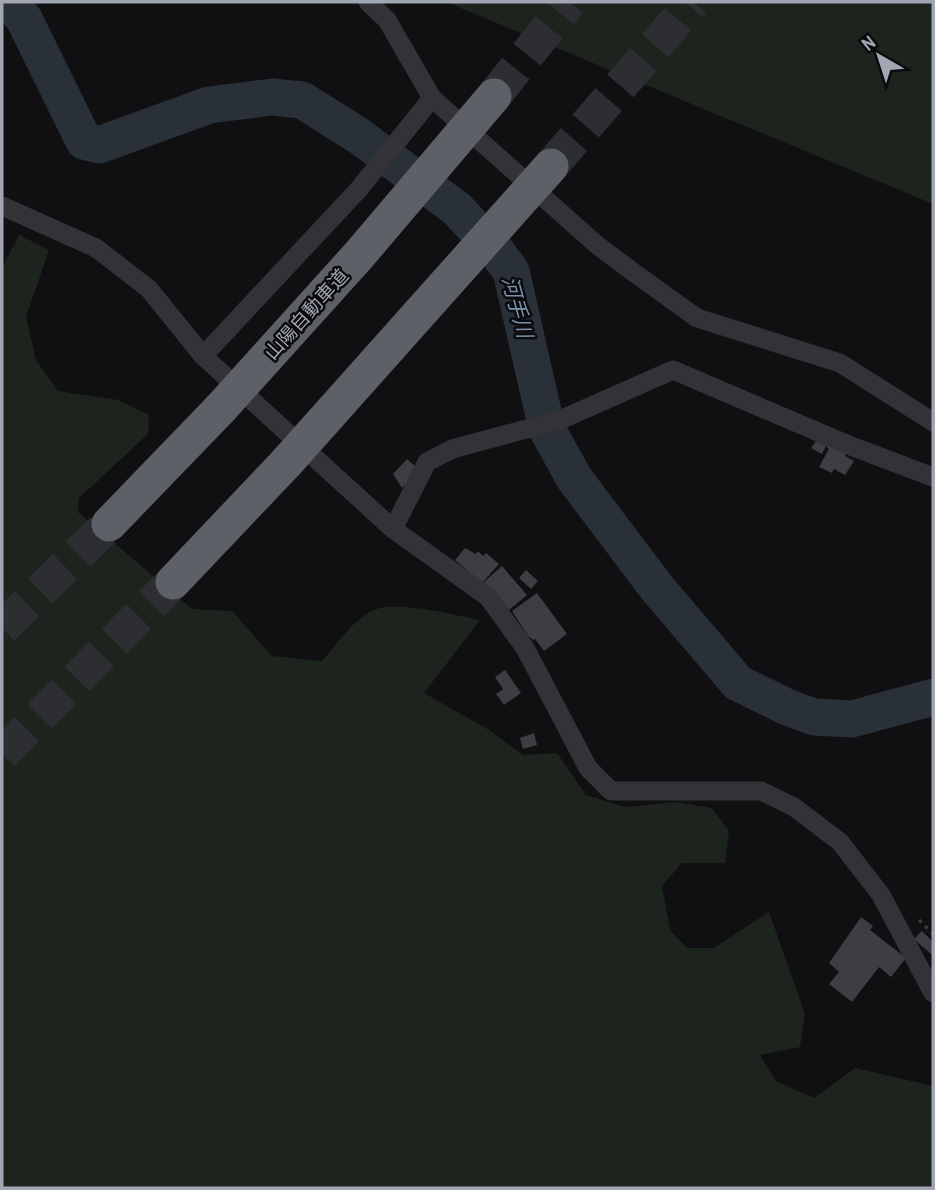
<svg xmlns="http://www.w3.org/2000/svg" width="935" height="1190" font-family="'Archivo Narrow','Noto Sans JP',sans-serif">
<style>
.green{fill:#1d241e}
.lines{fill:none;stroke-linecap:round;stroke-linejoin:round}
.river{stroke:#293037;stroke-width:37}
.building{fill:#3d3d42}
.motorway-tunnel{stroke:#2d2e32;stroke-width:35;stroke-dasharray:35 18;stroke-linecap:butt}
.path{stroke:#38393d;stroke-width:3.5;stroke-dasharray:3.5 5;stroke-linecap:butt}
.minor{stroke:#323237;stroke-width:19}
.motorway{stroke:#5e6067;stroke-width:35}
.motorway-bridge{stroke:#5e6067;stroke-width:35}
.labels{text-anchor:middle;stroke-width:5;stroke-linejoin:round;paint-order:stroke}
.street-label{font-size:19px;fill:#a2a6b2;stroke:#0b0b0d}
.water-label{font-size:21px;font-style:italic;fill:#7991ad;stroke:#0b0b0d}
</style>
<rect width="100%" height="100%" fill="#101012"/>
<path class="green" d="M451,2h482v202l-475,-197z
M19,235l30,15 -23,67 10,43 22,31 60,9 31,15 -1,19 -69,64 -1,14 114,97 40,2 40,45 50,5c15,-17 30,-40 50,-50 21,-12 84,4 108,9l-56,73 65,37 34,25 34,-2 29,42 39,12 51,-5 36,6 17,23 -4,32h-43l-20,23 8,44 17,18h27l55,-36 36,102 -5,33 -40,8 16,26 38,17 41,-30 78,18v102h-931v-920z"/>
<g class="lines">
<path class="river" d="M9,2l15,17 60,122 15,4 110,-40 63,-8 30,3 57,36 98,73 39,42 15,20 36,158 27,49 83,110 81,95 49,24 27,10 38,2 81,-22"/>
</g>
<path class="building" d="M816,441l30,12 -1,3 9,5 -9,14 -11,-6 -2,4 -13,-6 10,-18 -3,-3 -4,8 -11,-6z
M407,459l9,8 -4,9 -10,12 -9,-14z
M465,548l11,6 2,-3 5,5 3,-3 13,11 -17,19 -27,-23z
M502,566l25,29 -18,15 -25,-28z
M526,570l12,11 -7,8 -12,-11z
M537,593l30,41 -23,17 -9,-12 -2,1 -5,-4 -16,-25z
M505,670l16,23 -17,12 -8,-11 7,-5 -8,-12z
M534,733l3,12 -14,4 -3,-11z
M861,917l12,9 -3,4 36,28 -15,19 -12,-10 -27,35 -23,-18 10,-12 -10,-9z
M922,931l11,11v10l-2,2 -17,-15z"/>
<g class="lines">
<path class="motorway-tunnel" d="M494,96l75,-94
M551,166l142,-164
M2,628l107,-104
M2,754l171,-172"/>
<path class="path" d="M919,920l14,14"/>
<path class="minor" d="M368,2l19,18 45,78 165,147 36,27 64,46 143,45 93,59
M2,206l94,42 53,41 54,67 190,173 95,68 37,51 63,120 23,23h150l33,16 46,35 41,53 52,98
M203,356l156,-167 73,-91
M393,529l34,-67 25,-13 108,-29 113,-50 178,76 82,31"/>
<path class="motorway" d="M109,524l112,-116
M173,582l113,-119"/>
<path class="motorway-bridge" d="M221,408l138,-153 135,-159
M286,463l265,-297"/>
</g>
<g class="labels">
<g class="street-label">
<text transform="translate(306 314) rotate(-48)" y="7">山陽自動車道</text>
</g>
<g class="water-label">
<text transform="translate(517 307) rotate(75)" y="7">河手川</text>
</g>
</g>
<rect width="935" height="1190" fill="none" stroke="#a2a6b2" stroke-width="7"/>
<g transform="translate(879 56) rotate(321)" stroke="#0b0b0d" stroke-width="5" paint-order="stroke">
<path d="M0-5L12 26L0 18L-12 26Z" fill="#a2a6b2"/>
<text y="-10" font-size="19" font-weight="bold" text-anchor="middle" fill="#a2a6b2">N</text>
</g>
</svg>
